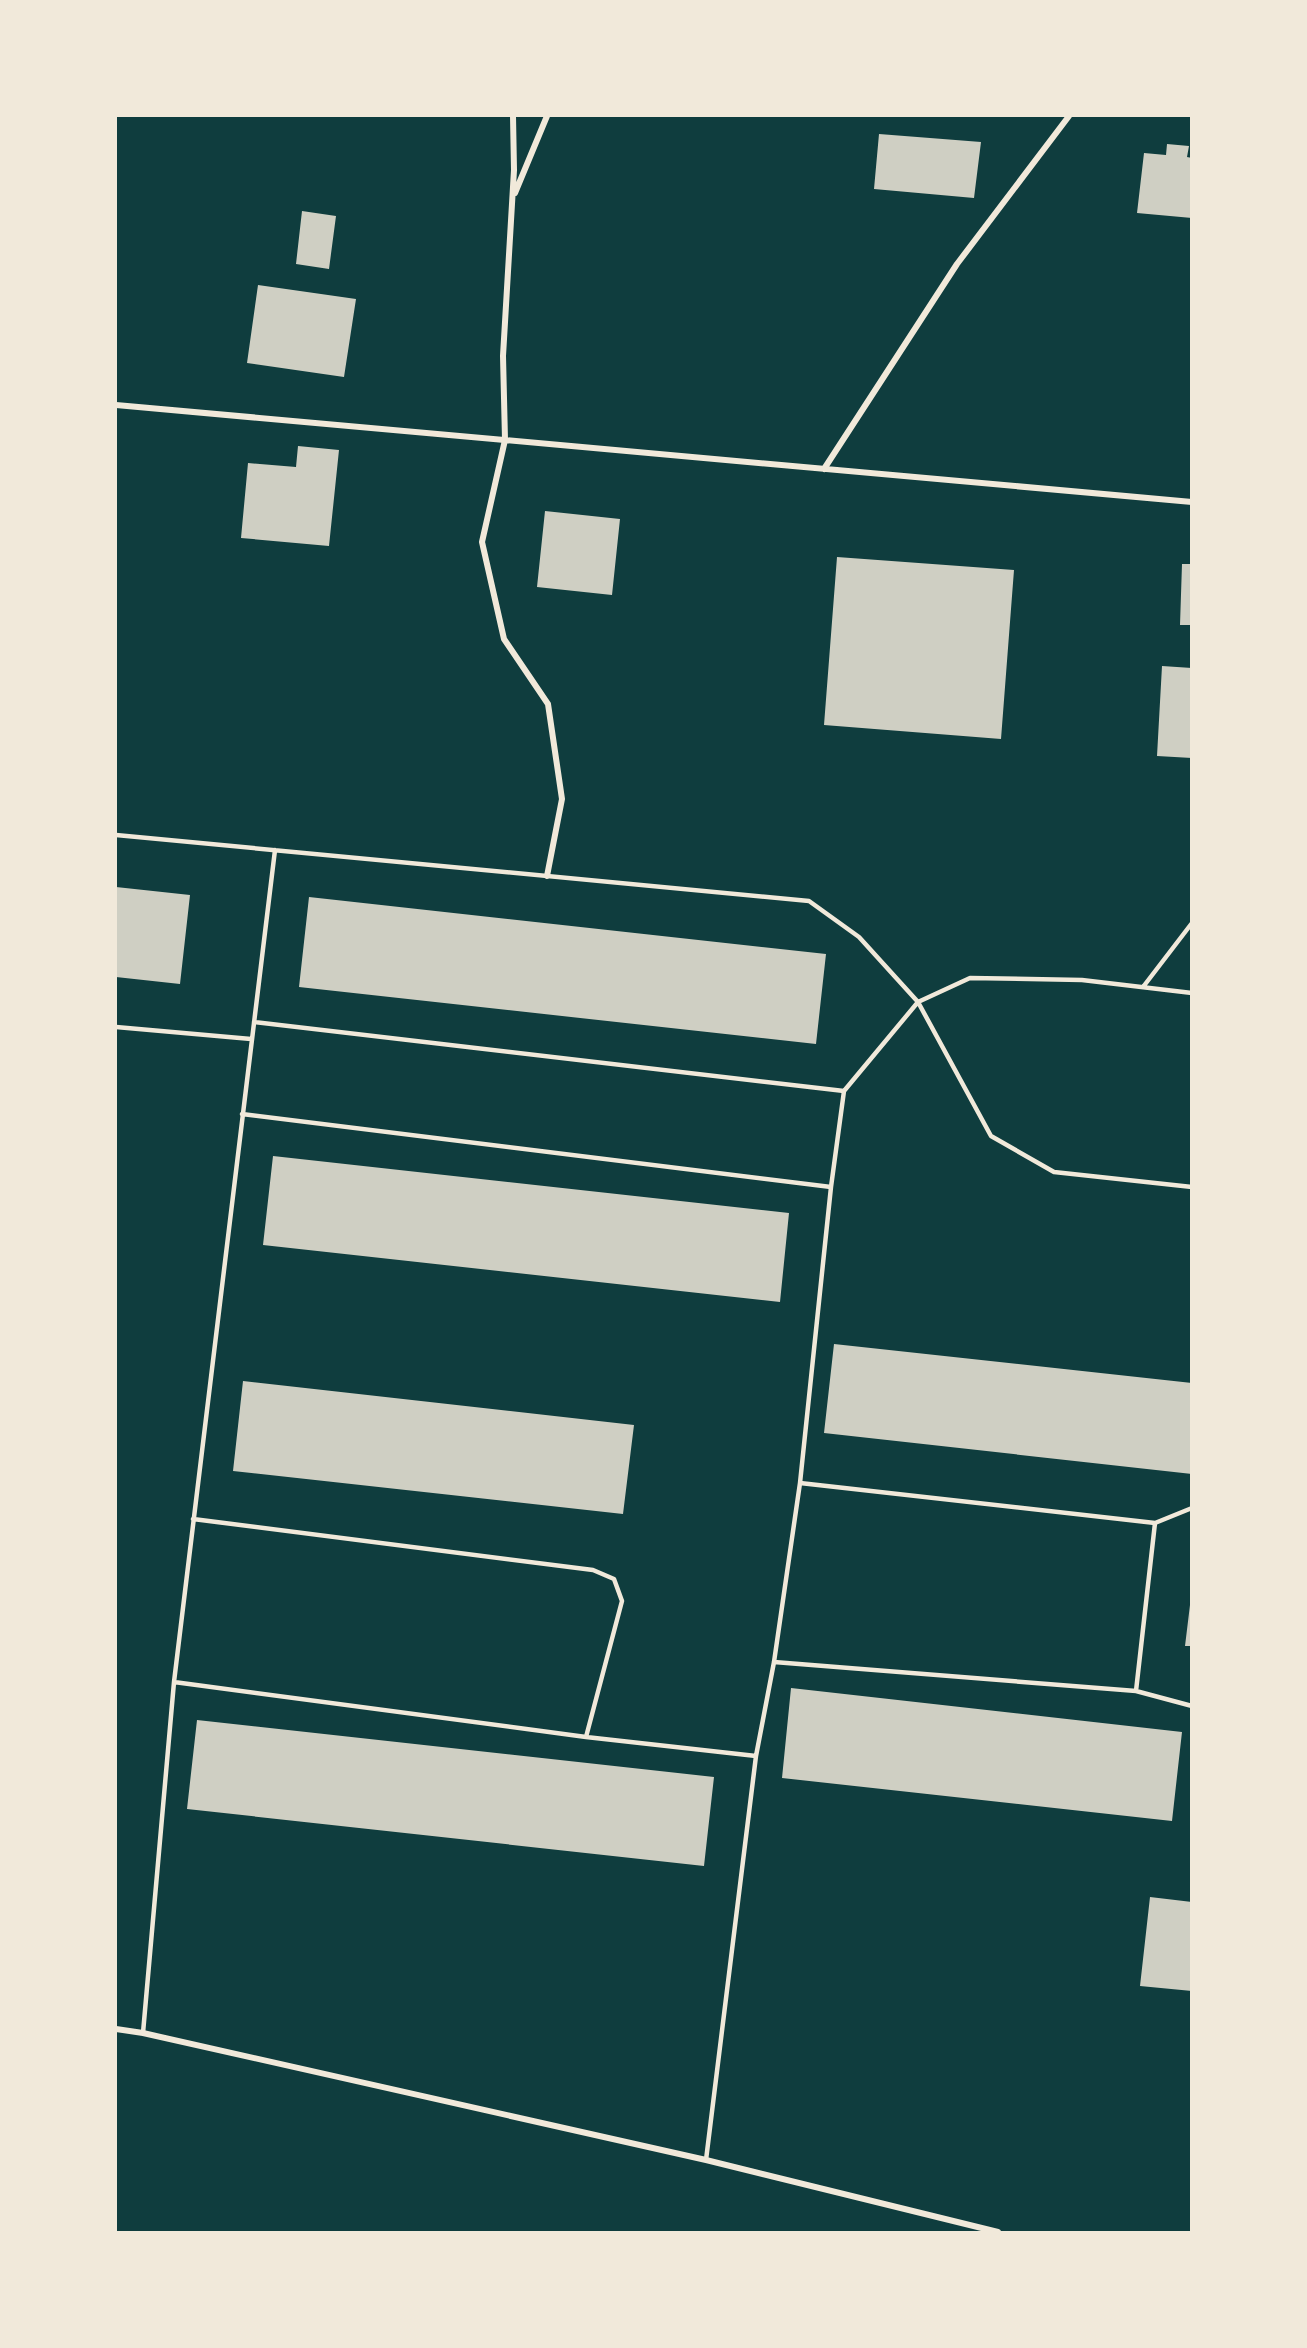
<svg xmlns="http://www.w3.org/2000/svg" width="1307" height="2348" font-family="'Alegreya Sans',sans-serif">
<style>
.building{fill:#cfcfc3}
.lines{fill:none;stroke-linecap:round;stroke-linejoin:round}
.service{stroke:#f1e9da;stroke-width:4.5}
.minor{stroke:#f1e9da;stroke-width:6}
</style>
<rect width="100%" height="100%" fill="#0f3d3e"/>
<path class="building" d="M879,134l102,8 -7,56 -100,-9z
M1167,144l22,2 -2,11 5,1v60l-55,-5 7,-60 22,2z
M302,211l34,5 -7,53 -33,-5z
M258,285l98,14 -12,78 -97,-14z
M298,446l41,4 -10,96 -88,-8 7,-75 48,4z
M545,511l75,8 -8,76 -75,-8z
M837,557l177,13 -13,169 -177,-14z
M1182,564h10v61h-12z
M1162,666l30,2v90l-35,-2z
M116,887l74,8 -10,89 -64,-7z
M309,897l517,57 -10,90 -517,-57z
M273,1156l516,57 -9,89 -517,-57z
M834,1344l358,39v91l-368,-41z
M243,1381l391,44 -11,89 -390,-43z
M1190,1605h2v41h-7z
M791,1688l391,44 -10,89 -390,-43z
M197,1720l517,57 -10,89 -517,-57z
M1150,1897l42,5v89l-52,-5z"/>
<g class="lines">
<path class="service" d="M116,835l693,66 50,36 59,65 73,134 63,36 138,15
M1143,987l49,-64
M254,1022l590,69
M116,1027l135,12
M242,1114l589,73
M800,1483l355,40 37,-15
M193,1519l400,51 21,9 8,22 -36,136
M774,1662l362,29 56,15
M174,1682l412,55 170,19
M1136,1691l19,-168
M143,2033l31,-351 101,-832
M706,2160l50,-404 18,-94 26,-179 31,-296 13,-96 74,-89 52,-24 112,2 110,13"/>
<path class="minor" d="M513,116l1,54 -11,186 2,84 -23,102 22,97 44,65 14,95 -15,77
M515,193l32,-77
M116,405l1076,97
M824,469l133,-205 112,-148
M116,2029l27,4 563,127 292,72"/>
</g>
<rect width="1307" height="2348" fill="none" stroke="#f1e9da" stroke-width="234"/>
</svg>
